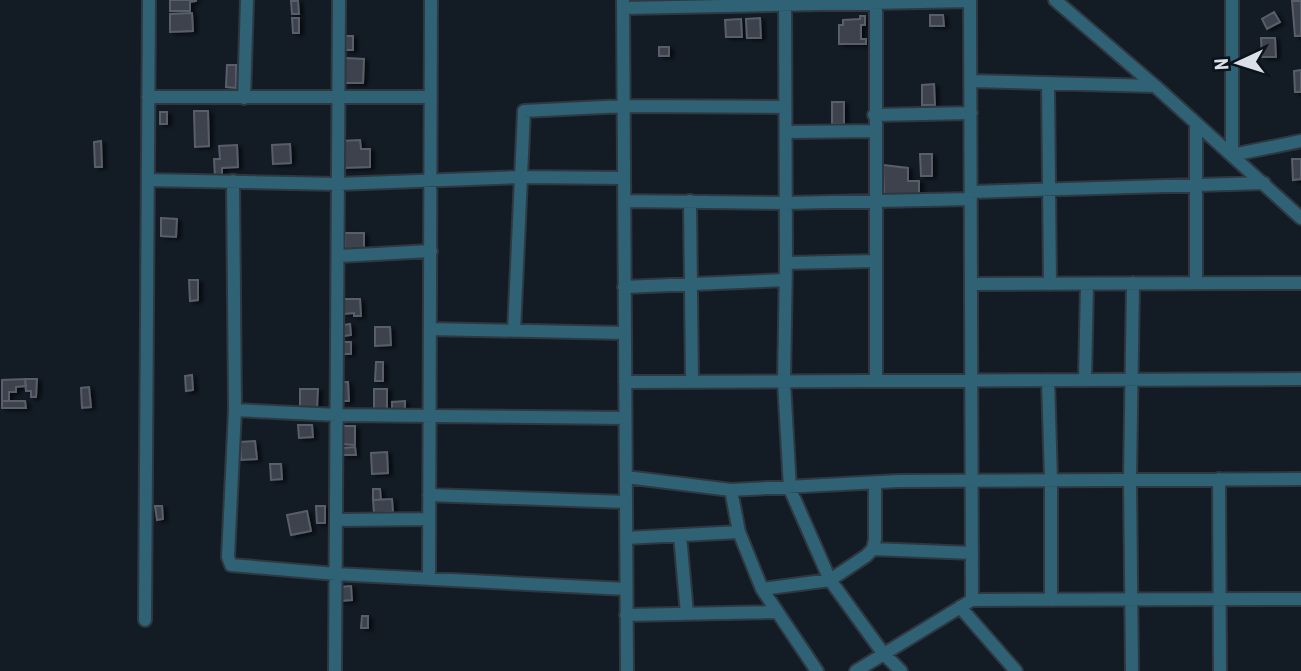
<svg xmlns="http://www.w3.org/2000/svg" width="1301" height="671" font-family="'Roboto Condensed',sans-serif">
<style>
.building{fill:#3d424e;stroke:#585e6b;stroke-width:2;filter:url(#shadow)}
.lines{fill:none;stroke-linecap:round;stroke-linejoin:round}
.minor-casing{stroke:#2f3740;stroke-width:16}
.minor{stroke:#2e6274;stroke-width:12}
</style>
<defs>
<filter id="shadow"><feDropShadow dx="4" dy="2" stdDeviation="2" flood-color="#0009"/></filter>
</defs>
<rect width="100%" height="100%" fill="#131c25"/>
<path class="building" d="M170,0h26v1l-6,1v9h-20z
M291,1h7l1,13h-7z
M1292,1h9v35h-6z
M1274,12l6,10 -13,7 -5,-10z
M192,13l1,18 -23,1v-18z
M930,15h13l1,11h-14z
M860,16h5v9h-4v14h5v5h-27v-19h4v-5l17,-1z
M292,18h7v15h-6z
M760,18l1,20h-14l-1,-19z
M741,19l1,18h-16l-1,-17z
M346,36h7v14h-7z
M1261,38h14l1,19h-14z
M659,47h10v9h-10z
M345,58l19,1 -1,24h-18z
M227,65h9v23l-10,-1z
M1301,70v22h-6l-1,-21z
M934,84l1,21h-13v-20z
M832,102h12v22h-12z
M194,111h14l1,35 -14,1z
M160,112h7v12h-7z
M360,140l1,9h9v18l-28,1 -1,-27z
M101,141l1,26h-7l-1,-25z
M290,144l1,19 -18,1 -1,-19z
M237,145l1,22 -16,1v9h-7l-1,-18h6l-1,-13z
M920,154h12v22h-11z
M1292,159h9v20l-8,1z
M883,165l25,3v13h11v13h-35z
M161,218l16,1 -1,18 -15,-1z
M345,233h19v16l-19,1z
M189,280h9v20l-8,1z
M343,299h17l1,17h-7v-3l-10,1z
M350,324l1,11 -7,1 -1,-11z
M375,327h15l1,18 -16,1z
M343,342h8v12h-8z
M376,362h7v19h-8z
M192,375l1,15 -7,1 -1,-15z
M25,379h12l-1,18h-5v-6h-5z
M25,379l1,7 -10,1v5h-7v9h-7v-21z
M341,382h7l1,19h-7z
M89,387l2,20 -9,1 -1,-20z
M300,389h18l-1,19h-17z
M374,389h13v20h-13z
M2,401h23l1,7h-24z
M405,401v9l-13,1v-9z
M298,425h14l1,12 -14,1z
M341,426h14v19l-15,-1z
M255,441l2,18 -16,1 -1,-18z
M355,447l1,8h-13l-1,-7z
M387,452l1,21 -16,1 -1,-21z
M270,464h11l1,15 -11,1z
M373,489h7l1,11h-8z
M392,499l1,13 -19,1 -1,-13z
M155,506h7l1,13 -6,1z
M316,506h9v17h-8z
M307,511l4,20 -20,4 -4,-20z
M351,586l1,14 -11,1 -1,-14z
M362,616h6v12h-7z"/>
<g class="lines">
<g class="minor-casing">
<path id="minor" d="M623,0l4,671
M785,0l1,263 -2,119 6,107 40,91 53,73 18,18
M970,0l2,600
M1055,0l100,86 146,132
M1232,0v155l69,-14
M876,3v378
M623,8l347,-7
M971,81l184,5
M1048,83l2,201
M148,97h282
M244,98l3,-98
M874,115l97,-2
M786,132l89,-1
M148,180l190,4 183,-7 103,1
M233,181l2,229 -7,147 3,8 105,9 290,15
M971,192l293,-9
M624,201l161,2 186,-4
M690,201l2,181
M339,256l92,-5
M786,263l90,-2
M1196,283v-159
M971,284l330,-1
M624,287l161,-7
M430,329l195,4
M514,331l10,-220 99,-5 162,1
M1048,380l3,100v120
M1085,380l2,-96
M625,382l676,-3
M235,410l103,5 287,3
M626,477l105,13 8,42 23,57 55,82
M1219,479l1,192
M731,490l168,-9 402,-2
M429,495l197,7
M337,520l92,-1
M680,535l7,79
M626,538l113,-6
M873,549l99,4
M429,578l2,-578
M762,589l68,-9 36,-24 7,-7 2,-10v-56
M960,607l56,64
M626,615l151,-3
M145,620l4,-620
M335,671l4,-671
M856,671l116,-71 329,-1
M1132,671l-2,-192 3,-196"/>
</g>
<use href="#minor" class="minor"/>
</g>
<g transform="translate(1238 63) rotate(266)" stroke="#0a131b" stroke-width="5" paint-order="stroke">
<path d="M0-5L12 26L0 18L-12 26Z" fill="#dae0e6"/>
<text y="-10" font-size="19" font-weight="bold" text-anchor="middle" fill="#dae0e6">N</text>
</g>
</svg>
